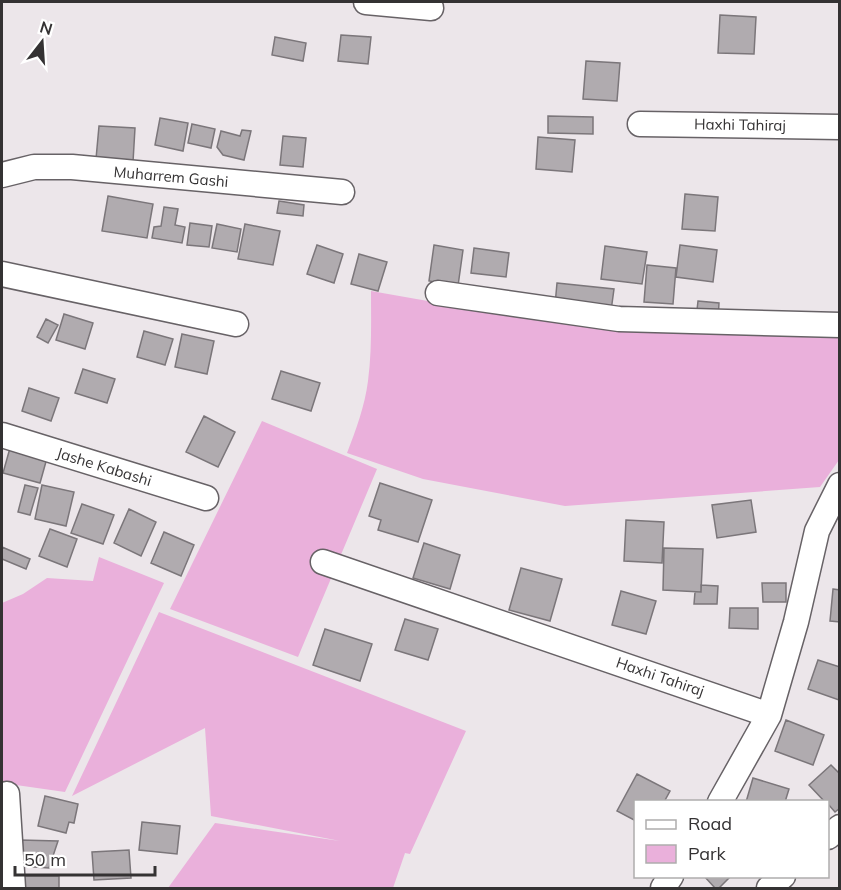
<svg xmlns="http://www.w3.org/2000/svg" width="841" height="890" font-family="Mulish,sans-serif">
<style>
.green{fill:#eab0db}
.building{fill:#b0abaf;stroke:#7b767a;stroke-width:1.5}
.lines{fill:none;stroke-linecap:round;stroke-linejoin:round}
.minor-casing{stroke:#676266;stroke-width:27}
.minor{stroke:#fff;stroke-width:24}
.labels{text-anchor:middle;stroke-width:4.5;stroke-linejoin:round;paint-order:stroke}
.street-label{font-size:15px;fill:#343233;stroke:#fff}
</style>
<rect width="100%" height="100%" fill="#ece6ea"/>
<path class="green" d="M371,291l142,25 96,12 230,4v128l-19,27 -255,19 -142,-27 -76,-26c9,-23 18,-48 21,-72 4,-30 3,-60 3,-90z
M262,421l115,48 -79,188 -128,-48z
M99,557l65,26 -99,209 -63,-9v-180l21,-9 24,-16 46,3z
M159,612l307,119 -56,123 -5,-1 -12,35h-225l47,-65 125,18 -129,-25 -6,-88 -133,68z"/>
<path class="building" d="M720,15l36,2 -2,37 -36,-1z
M341,35l30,2 -3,27 -30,-3z
M275,37l31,6 -3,18 -31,-6z
M586,61l34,2 -3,38 -34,-2z
M548,116l45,1v17l-45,-1z
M160,118l28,5 -5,28 -28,-6z
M192,124l23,5 -4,19 -23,-5z
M99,126l36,2 -2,34 -37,-3z
M242,130l9,1 -7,29 -21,-5 -6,-8 4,-16 19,5z
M283,136l23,2 -3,29 -23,-2z
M538,137l37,3 -3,32 -36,-3z
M685,194l33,3 -3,34 -33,-2z
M108,196l45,8 -6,34 -45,-7z
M279,201l25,4 -1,11 -26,-3z
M164,207l14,2 -3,16 10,2 -3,16 -30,-5 2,-11 7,-1z
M190,223l22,3 -3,21 -22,-2z
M217,224l24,5 -4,23 -25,-4z
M245,224l35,7 -7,34 -35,-6z
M317,245l26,9 -9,29 -27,-9z
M434,245l29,5 -5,36 -29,-5z
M680,245l37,5 -4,32 -37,-5z
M605,246l42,6 -5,32 -41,-5z
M474,248l35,5 -3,24 -35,-4z
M359,254l28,8 -9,29 -27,-7z
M647,265l29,3 -3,36 -29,-2z
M557,283l57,6 -3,22 -56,-6z
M698,301l21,2 -1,18 -22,-2z
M64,314l29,9 -8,26 -29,-9z
M46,319l12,6 -10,18 -11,-6z
M144,331l29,8 -8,26 -28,-8z
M182,334l32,7 -7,33 -32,-7z
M83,369l32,10 -8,24 -32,-10z
M281,371l39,12 -9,28 -39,-12z
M29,388l30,10 -8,23 -29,-10z
M204,416l31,16 -17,35 -32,-15z
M10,448l37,10 -7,25 -37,-10z
M380,483l52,17 -14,42 -40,-12 3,-10 -12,-4z
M25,485l13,3 -8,27 -12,-3z
M42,485l32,7 -8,34 -31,-7z
M751,500l5,32 -39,6 -5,-33z
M82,504l32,11 -11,29 -32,-11z
M129,509l27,13 -15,34 -27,-13z
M626,520l38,2 -2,41 -38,-2z
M50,529l27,10 -10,28 -28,-11z
M164,532l30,13 -13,31 -30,-13z
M424,543l36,12 -10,34 -37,-11z
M2,547l28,12 -4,10 -24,-10z
M664,548l39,1 -2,43 -38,-2z
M521,568l41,11 -12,42 -41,-11z
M762,583h24v19h-23z
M701,585l17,1 -1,18h-23l1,-12h6z
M833,589l7,1v32l-10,-1z
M621,591l35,10 -10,33 -34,-9z
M730,608h28v21l-29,-1z
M405,619l33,10 -10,31 -33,-10z
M325,629l47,15 -12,37 -47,-16z
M818,660l22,7 -1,33 -31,-11z
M786,720l38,15 -11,30 -38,-14z
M831,765l9,9v34l-5,4 -7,-8v-2h-3l-16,-17z
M637,774l33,17 -6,11h-28v19l-19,-10z
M753,778l36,11 -4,13h-39z
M45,796l33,8 -4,19 -5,-1 -3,11 -28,-7z
M142,822l38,4 -3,28 -38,-4z
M20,840l38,1 -9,27 -30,-2z
M129,850l2,28 -37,2 -2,-28z
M24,876h35v12h-35z
M704,876h27l-12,12h-4z"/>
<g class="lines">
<g class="minor-casing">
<path id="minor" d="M366,2l65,6
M640,124l200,3
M2,175l32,-8h38l270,25
M2,274l234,50
M438,293l181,26 221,6
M2,435l204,63
M323,562l446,153
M7,794l6,94
M720,802l49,-87 27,-93 21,-91 23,-46
M828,837l12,-10
M663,888l8,-12
M769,888l14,-12"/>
</g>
<use href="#minor" class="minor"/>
</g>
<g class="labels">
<g class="street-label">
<text transform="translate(740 125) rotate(1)" y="5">Haxhi Tahiraj</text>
<text transform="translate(171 177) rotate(5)" y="5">Muharrem Gashi</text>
<text transform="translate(104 467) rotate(17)" y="5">Jashe Kabashi</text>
<text transform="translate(660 677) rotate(19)" y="5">Haxhi Tahiraj</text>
</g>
</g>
<rect width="841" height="890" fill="none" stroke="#343233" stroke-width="6"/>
<rect x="634" y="800" width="195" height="78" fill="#ffffff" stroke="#aeadad" stroke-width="1.5"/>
<rect x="646" y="820" width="30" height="9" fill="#ffffff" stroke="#aeadad" stroke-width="1.5"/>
<text x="688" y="830" font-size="18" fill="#343233">Road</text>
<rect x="646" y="845" width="30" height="18" fill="#eab0db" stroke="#aeadad" stroke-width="1.5"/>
<text x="688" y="860" font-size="18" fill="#343233">Park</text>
<g transform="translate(42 42) rotate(17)" stroke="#ffffff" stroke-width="4.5" paint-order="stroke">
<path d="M0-4.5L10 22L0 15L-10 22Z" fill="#343233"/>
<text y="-9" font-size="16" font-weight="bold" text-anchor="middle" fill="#343233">N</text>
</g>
<path d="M15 866v9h140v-9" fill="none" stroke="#343233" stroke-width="3"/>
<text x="24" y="866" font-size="18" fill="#343233" stroke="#ffffff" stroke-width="4.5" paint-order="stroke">50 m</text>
</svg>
